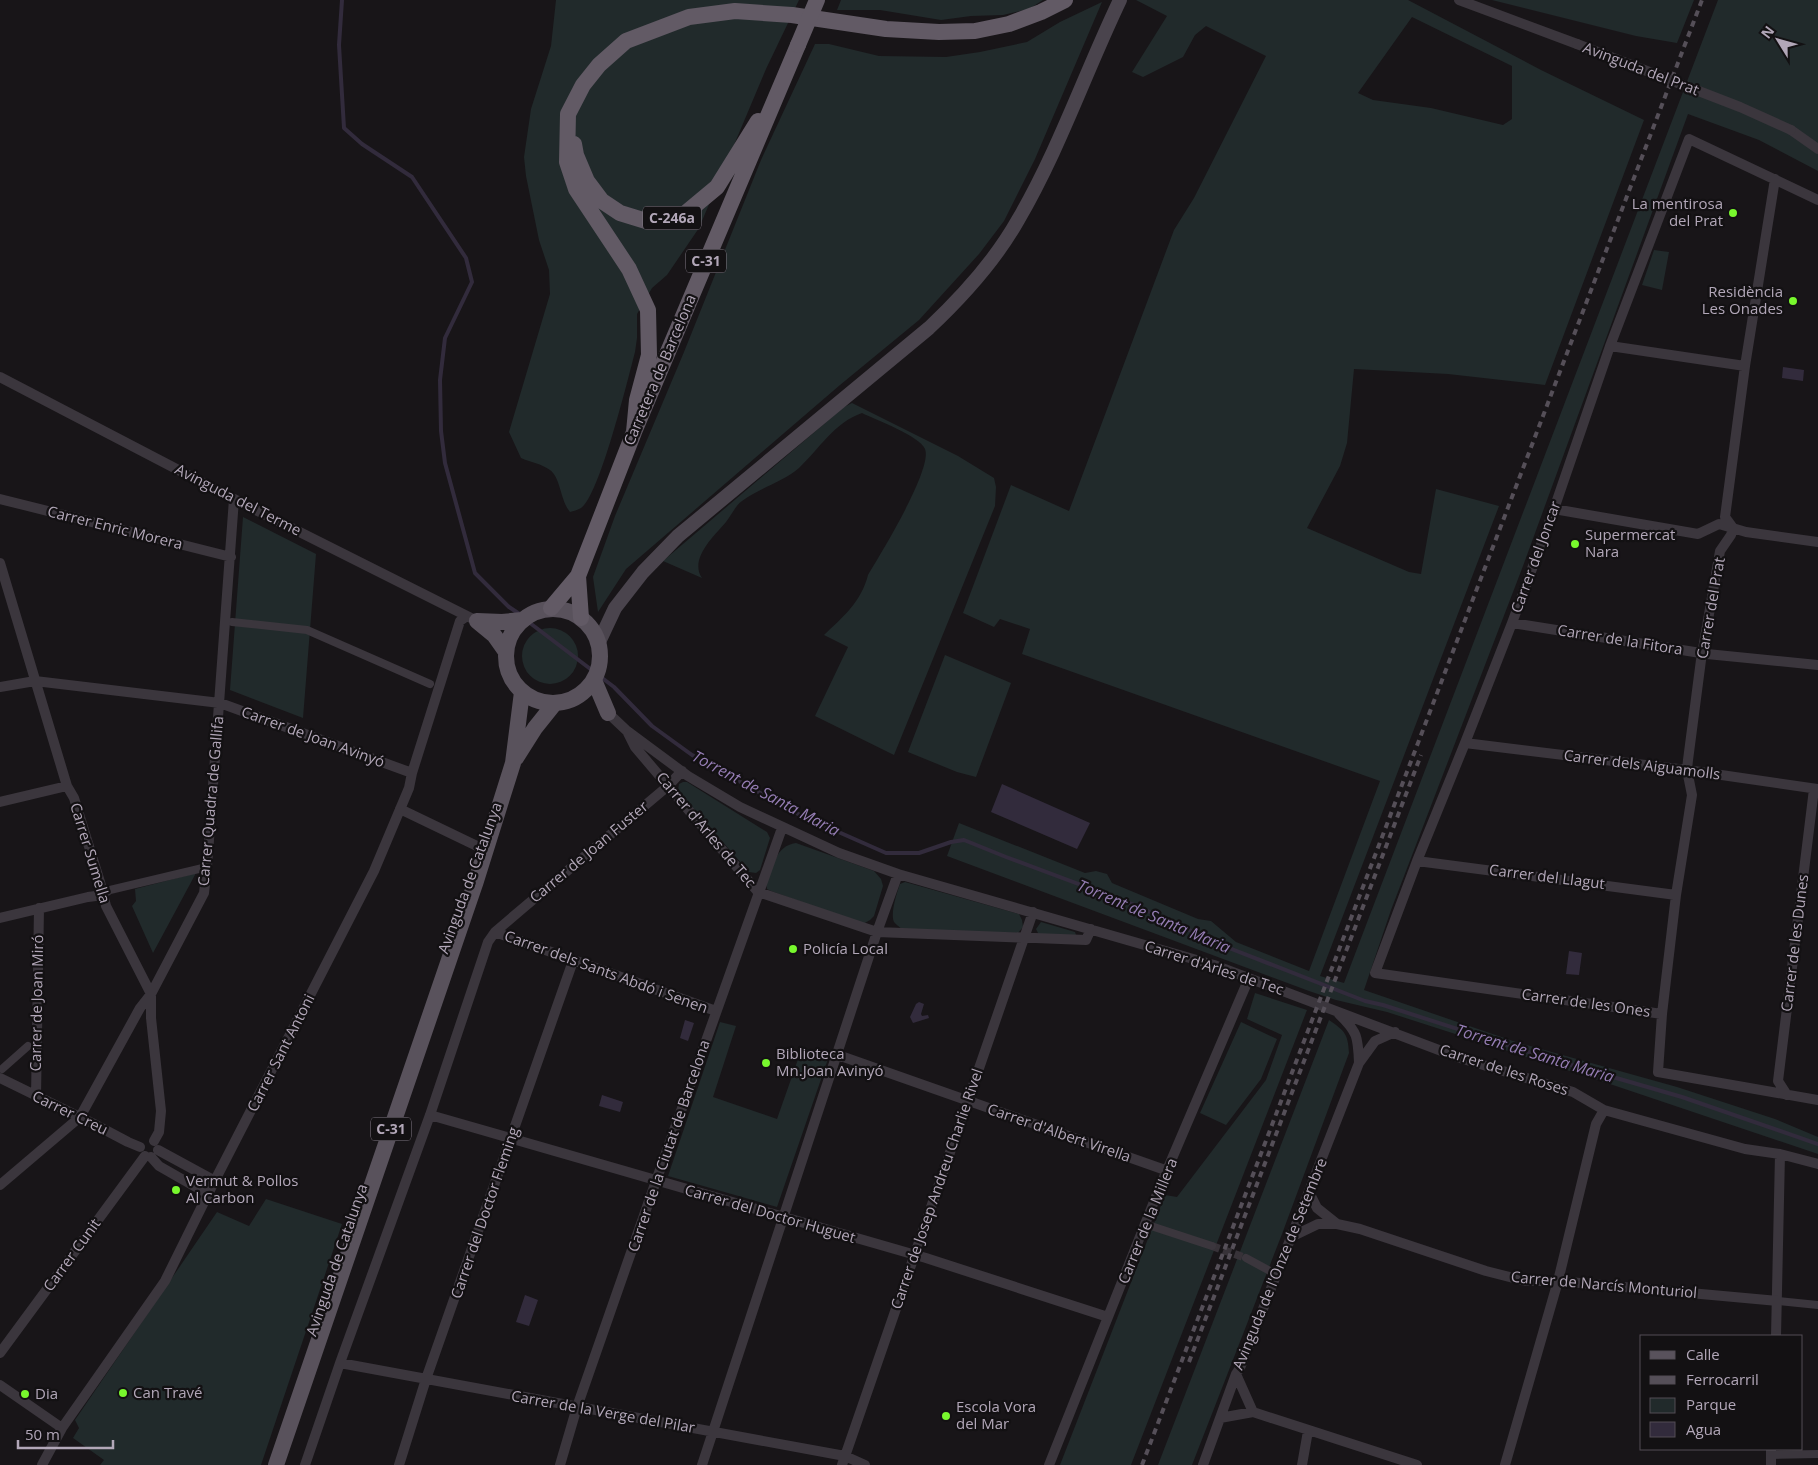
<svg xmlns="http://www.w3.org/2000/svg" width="1818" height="1465" font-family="'Open Sans',sans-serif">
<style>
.green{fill:#212a2b;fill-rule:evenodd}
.water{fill:#322b3c}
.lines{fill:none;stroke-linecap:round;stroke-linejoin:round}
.stream{stroke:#322b3c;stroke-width:4}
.pedestrian-tunnel{stroke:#373238;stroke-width:8;stroke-dasharray:8 4;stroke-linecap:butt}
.pedestrian{stroke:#3b363d;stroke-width:8}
.minor{stroke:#3b363d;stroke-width:10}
.secondary{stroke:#4a444d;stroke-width:14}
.primary{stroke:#59525c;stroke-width:16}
.trunk{stroke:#625a65;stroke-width:16}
.rail{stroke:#554f58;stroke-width:4;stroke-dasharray:6 5;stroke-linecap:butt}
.minor-bridge{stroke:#3b363d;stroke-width:10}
.trunk-bridge{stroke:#625a65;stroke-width:16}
.poi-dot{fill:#78f82d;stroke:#131113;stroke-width:2}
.labels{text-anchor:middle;stroke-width:4.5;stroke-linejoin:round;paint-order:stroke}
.shield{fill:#131113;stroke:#827a86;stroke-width:1}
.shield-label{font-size:14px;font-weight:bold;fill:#b2a7b8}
.street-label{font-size:15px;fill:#b2a7b8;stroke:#131113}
.poi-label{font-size:15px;fill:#b2a7b8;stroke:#131113;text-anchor:start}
.water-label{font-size:16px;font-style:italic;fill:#957db4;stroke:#131113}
</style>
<rect width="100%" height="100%" fill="#181518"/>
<path class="green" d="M556,0h243l-33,69 -67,159 -32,47 -15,13 -15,26v24l-2,14c-7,27 -36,145 -54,156 -3,2 -8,3 -11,4 -10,-12 -9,-34 -20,-42 -8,-6 -20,-8 -29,-12l-12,-26 41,-138 -1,-24 -10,-30 -13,-64 -2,-19 7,-48 20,-63z
M841,0h202l-14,9 -26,6 -32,1 -30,4 -61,-10h-43z
M1136,0h272l133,70 103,50 -99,265 -97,-11 -94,-5 -7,74 -7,23 -33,62 102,44 12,2 15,-85 63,17 -179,470 24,7 374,-983h100v171l-59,-31 -71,-26 -165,452 -132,344 -27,80 152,52 161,45 98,32 43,18v17l-214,-72 -217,-70 -51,-12 -27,-9 -362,-135 12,-33 126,50 11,-2 11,3 5,9 86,36 13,2 25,21 73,29 71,-190 -358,-127 8,-25 -30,-10 -6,8 -31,-14 48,-128 58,26 105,-281 20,-32 72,-142 -60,-30 -11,9 -12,22 -40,20 -11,-5 35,-56zM1412,17l100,49v53l-9,6 -72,-17 -58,-8 -15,-7z
M1492,0h202l-17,43 -41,-7z
M1102,2l-67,157 -31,62 -25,33 -60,66 -79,65 -214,184 -28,43 -5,-35 22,-61 69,-164 77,-192 54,-116h14l50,12 67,1 34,-5 47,-10 33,-20z
M1654,250l15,2 -7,38 -20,-5z
M852,403l106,53 36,22 2,9 -1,19 -101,249 -79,-39 33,-69 -24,-12c20,-19 37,-33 44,-60 12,-20 65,-106 57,-126 -5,-13 -49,-29 -63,-36 -27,9 -43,36 -63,55 -16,14 -40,20 -57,33 -7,5 -11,15 -16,21 -12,14 -37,37 -24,56l-39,-17 181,-154z
M243,517l73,37 -13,164 -73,-28z
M522 656a28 28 0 1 1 56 0a28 28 0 1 1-56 0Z
M945,655l66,28 -35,94 -19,-5 -49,-20z
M683,782h4l80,50 3,6 -10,32 -4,3 -7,-1 -65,-74 -6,-8 1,-6z
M796,843l78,28 7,8 2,7 -9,30 -4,4 -7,4 -92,-33 -4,-2 -1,-6c8,-17 9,-37 30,-40z
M196,873l-43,80 -21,-47 4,-5 -1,-12z
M905,882l114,32 3,6 1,7 -5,6 -115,-3c-3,-3 -7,-5 -9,-8 -4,-8 3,-30 6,-38z
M1041,922l34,10 1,3h-37l-3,-6z
M1255,993l52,17 -176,455h-71l105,-270 12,2 89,-117 16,-45 -35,-16z
M1329,1020c16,11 19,14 20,33l-67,181 -90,231h-34z
M720,1022l16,4 -23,71 64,22 25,-71 27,8 -52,151 -109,-31z
M1241,1022l36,17 -16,40 -35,46 -26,-12z
M266,1199l76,25 -81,241h-161l4,-5 -31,-22 6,-10 -4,-8 142,-208 32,14z"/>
<path class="water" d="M1783,367l21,3 -1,11 -21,-3z
M1002,784l88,39 -13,26 -86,-37z
M1569,951l13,2 -3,22 -13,-1z
M919,1002l5,2 -3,10 1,2 6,-1 1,3 -16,5 -3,-6 6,-13z
M685,1020l9,3 -6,18 -8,-3z
M602,1095l21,7 -3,10 -21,-6z
M525,1295l13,5 -9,26 -13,-4z"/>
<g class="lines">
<path class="stream" d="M342,0l-3,45 5,83 18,16 50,33 54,81 6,24 -27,56 -5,42 1,51 4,32 30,110 34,34 12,8
M526,620l88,67 38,39 40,29 108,60 86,38h33l32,-11 13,-2 42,17 126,47 97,44 136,53 18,4 171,55 128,37 136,47"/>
<path class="pedestrian-tunnel" d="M1212,1246l34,12"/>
<path class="pedestrian" d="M232,622l75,8 123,54
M103,895l7,-5 97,-23
M2,1069l26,-23
M1151,1226l61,20
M1246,1258l24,13
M1778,1301l40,4
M1771,1455l47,-1"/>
<path class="minor" d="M1459,0l118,44
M1791,130l27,19
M1775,179l-30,187 -20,151 8,11 -2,7 -11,16 -19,109 -13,100 -1,10 5,25 -16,100 -14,119 -4,58 160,28
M1610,346l135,20
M0,377l234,122 237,119
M0,499l231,58
M1554,509l144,25 21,-10 27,8 72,10
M0,563l67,223 7,12 26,84 6,24 45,88v24l10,93 -2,21 -5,9
M1512,623l195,31 111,11
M0,687l35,-6 185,22 192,70
M608,713l18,17 62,46 52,31 99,46 59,21 316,91 246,93 113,34 31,18 141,39 35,5 38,10
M628,733l7,14 123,145 119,40 209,8 5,-11
M1465,743l222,27 131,19
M0,802l67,-16
M400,809l79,38
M1417,861l259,34
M0,918l88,-21 15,-2
M495,932l221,79
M1662,1014l-287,-41 42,-112 48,-118 47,-120 42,-114 56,-163 79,-207 129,61
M838,1055l330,116
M1359,1063l16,-22 20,-9
M0,1078l92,45 36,19 12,5
M1787,1095l-9,-14 36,-292
M36,1097l3,-189
M430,1115l496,143 182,59
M158,1150l57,31
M151,1157l8,9 49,28
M0,1185l80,-68 60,-109 11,-14 53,-101 3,-26 27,-368
M1309,1192l8,16 20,16 23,5 126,42 39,10h33l220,20
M1291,1237l27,-13h19
M1776,1336l4,-182
M0,1353l145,-197
M340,1363l505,93 20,9
M1236,1374l17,38
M0,1385l62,43
M1220,1418l33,-6 164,53
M42,1465l20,-37 103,-147 45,-91 164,-319 35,-83 3,-15 48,-152 7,-5
M305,1465l35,-102 90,-248 58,-173 7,-10 27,-23 146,-123 14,-15
M399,1465l27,-86 147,-418
M560,1465l17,-58 79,-226 126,-353
M702,1465l175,-533 21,-58
M842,1465l191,-553
M1049,1465l110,-276 90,-211
M1203,1465l33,-91 4,-6 119,-305c-1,-25 -1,-31 -20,-49
M1302,1465l6,-34
M1505,1465l53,-184 38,-157 8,-14
M1771,1465v-16"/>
<path class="secondary" d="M599,642l16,-34 28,-36 35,-36 251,-208c34,-32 66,-67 89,-108 41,-70 67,-147 102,-220"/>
<path class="primary" d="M506 656a47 47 0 1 1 94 0a47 47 0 1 1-94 0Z
M477,621l25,1 20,-2
M477,621l17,14 12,17
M594,680l14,33
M516,758l19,-30 20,-25
M276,1465l199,-581 38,-121 9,-71"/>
<path class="trunk" d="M574,144l2,11 11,26 15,20 18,12 26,8 35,-4 36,-30 41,-66
M634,432l3,-32 12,-45 -1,-45 -19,-41 -53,-80 -9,-27 1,-48 15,-29 16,-20 27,-24 63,-24 46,-6 57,4 94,14 53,3 36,-1 34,-7 32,-12 24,-12
M578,576l3,42
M551,608l27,-32 56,-144 164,-387"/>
<path class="rail" d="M1189,1362l232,-607
M1142,1465l560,-1465"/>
<path class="minor-bridge" d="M1577,44l163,63 51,23"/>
<path class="trunk-bridge" d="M798,45l19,-45"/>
</g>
<g class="poi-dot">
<circle cx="1733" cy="213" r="5"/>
<circle cx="1793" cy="301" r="5"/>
<circle cx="1575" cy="544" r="5"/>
<circle cx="793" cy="949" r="5"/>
<circle cx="766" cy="1063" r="5"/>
<circle cx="176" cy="1190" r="5"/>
<circle cx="123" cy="1393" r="5"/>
<circle cx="25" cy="1394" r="5"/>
<circle cx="946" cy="1416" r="5"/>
</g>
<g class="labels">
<g class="shield">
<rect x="643" y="206.5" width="58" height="23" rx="4"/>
<rect x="686" y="249.5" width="40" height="23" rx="4"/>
<rect x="371" y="1117.5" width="40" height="23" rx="4"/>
</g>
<g class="shield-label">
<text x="672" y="223">C-246a</text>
<text x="706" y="266">C-31</text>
<text x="391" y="1134">C-31</text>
</g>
<g class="street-label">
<text transform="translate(1641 69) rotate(21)" y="5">Avinguda del Prat</text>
<text transform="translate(660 370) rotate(-67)" y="5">Carretera de Barcelona</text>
<text transform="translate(238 500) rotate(27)" y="5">Avinguda del Terme</text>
<text transform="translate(115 528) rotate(14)" y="5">Carrer Enric Morera</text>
<text transform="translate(1536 557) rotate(-70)" y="5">Carrer del Joncar</text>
<text transform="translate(1711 608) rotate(-80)" y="5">Carrer del Prat</text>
<text transform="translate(1620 640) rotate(9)" y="5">Carrer de la Fitora</text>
<text transform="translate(313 737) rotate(20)" y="5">Carrer de Joan Avinyó</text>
<text transform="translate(1642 765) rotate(7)" y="5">Carrer dels Aiguamolls</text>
<text transform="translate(211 801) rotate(-85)" y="5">Carrer Quadra de Gallifa</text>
<text transform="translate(706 830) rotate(50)" y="5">Carrer d'Arles de Tec</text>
<text transform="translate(589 852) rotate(-40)" y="5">Carrer de Joan Fuster</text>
<text transform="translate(90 853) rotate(73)" y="5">Carrer Sumella</text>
<text transform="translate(1547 877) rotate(7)" y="5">Carrer del Llagut</text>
<text transform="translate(470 878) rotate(-70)" y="5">Avinguda de Catalunya</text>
<text transform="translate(1795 943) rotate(-83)" y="5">Carrer de les Dunes</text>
<text transform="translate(1214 968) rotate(18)" y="5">Carrer d'Arles de Tec</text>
<text transform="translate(606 972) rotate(20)" y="5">Carrer dels Sants Abdó i Senen</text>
<text transform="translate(37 1003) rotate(-89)" y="5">Carrer de Joan Miró</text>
<text transform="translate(1586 1003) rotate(8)" y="5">Carrer de les Ones</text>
<text transform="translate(281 1053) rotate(-63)" y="5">Carrer Sant Antoni</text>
<text transform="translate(1504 1070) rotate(18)" y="5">Carrer de les Roses</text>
<text transform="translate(70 1113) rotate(26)" y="5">Carrer Creu</text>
<text transform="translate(1059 1133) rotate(19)" y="5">Carrer d'Albert Virella</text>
<text transform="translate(669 1146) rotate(-71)" y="5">Carrer de la Ciutat de Barcelona</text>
<text transform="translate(937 1189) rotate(-71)" y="5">Carrer de Josep Andreu Charlie Rivel</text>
<text transform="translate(485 1213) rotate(-71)" y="5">Carrer del Doctor Fleming</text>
<text transform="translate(770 1214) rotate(16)" y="5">Carrer del Doctor Huguet</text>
<text transform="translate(1148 1221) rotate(-68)" y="5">Carrer de la Millera</text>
<text transform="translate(72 1255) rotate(-54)" y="5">Carrer Cunit</text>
<text transform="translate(337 1260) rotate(-71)" y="5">Avinguda de Catalunya</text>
<text transform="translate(1280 1264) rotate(-68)" y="5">Avinguda de l'Onze de Setembre</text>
<text transform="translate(1604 1285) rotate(5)" y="5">Carrer de Narcís Monturiol</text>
<text transform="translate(603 1412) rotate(10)" y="5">Carrer de la Verge del Pilar</text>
</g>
<g class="poi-label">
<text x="1723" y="209" text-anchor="end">La mentirosa<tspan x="1723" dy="17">del Prat</tspan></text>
<text x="1783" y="297" text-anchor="end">Residència<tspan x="1783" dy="17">Les Onades</tspan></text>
<text x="1585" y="540">Supermercat<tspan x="1585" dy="17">Nara</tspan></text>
<text x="803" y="954">Policía Local</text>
<text x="776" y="1059">Biblioteca<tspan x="776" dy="17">Mn.Joan Avinyó</tspan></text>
<text x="186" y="1186">Vermut &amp; Pollos<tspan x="186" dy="17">Al Carbon</tspan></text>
<text x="133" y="1398">Can Travé</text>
<text x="35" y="1399">Dia</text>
<text x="956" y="1412">Escola Vora<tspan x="956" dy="17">del Mar</tspan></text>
</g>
<g class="water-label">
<text transform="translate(766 793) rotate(28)" y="6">Torrent de Santa Maria</text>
<text transform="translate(1154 916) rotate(23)" y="6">Torrent de Santa Maria</text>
<text transform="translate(1535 1053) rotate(17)" y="6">Torrent de Santa Maria</text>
</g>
</g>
<rect x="1640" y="1335" width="162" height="115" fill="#131113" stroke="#534d55"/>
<rect x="1650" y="1351" width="25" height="8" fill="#59525c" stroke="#534d55"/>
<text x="1686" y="1360" font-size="15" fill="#b2a7b8">Calle</text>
<rect x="1650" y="1376" width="25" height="8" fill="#554f58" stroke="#534d55"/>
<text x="1686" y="1385" font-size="15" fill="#b2a7b8">Ferrocarril</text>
<rect x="1650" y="1398" width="25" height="15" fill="#212a2b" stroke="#534d55"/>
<text x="1686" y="1410" font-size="15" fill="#b2a7b8">Parque</text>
<rect x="1650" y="1422" width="25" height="15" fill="#322b3c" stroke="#534d55"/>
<text x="1686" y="1435" font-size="15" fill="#b2a7b8">Agua</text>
<g transform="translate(1778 40) rotate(307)" stroke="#131113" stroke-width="4" paint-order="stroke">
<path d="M0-4L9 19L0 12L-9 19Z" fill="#b2a7b8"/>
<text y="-8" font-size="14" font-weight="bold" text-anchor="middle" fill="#b2a7b8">N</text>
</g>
<path d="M18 1440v8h95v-8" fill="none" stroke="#b2a7b8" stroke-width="2.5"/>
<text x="25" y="1440" font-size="15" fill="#b2a7b8" stroke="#131113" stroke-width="4" paint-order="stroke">50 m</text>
</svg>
